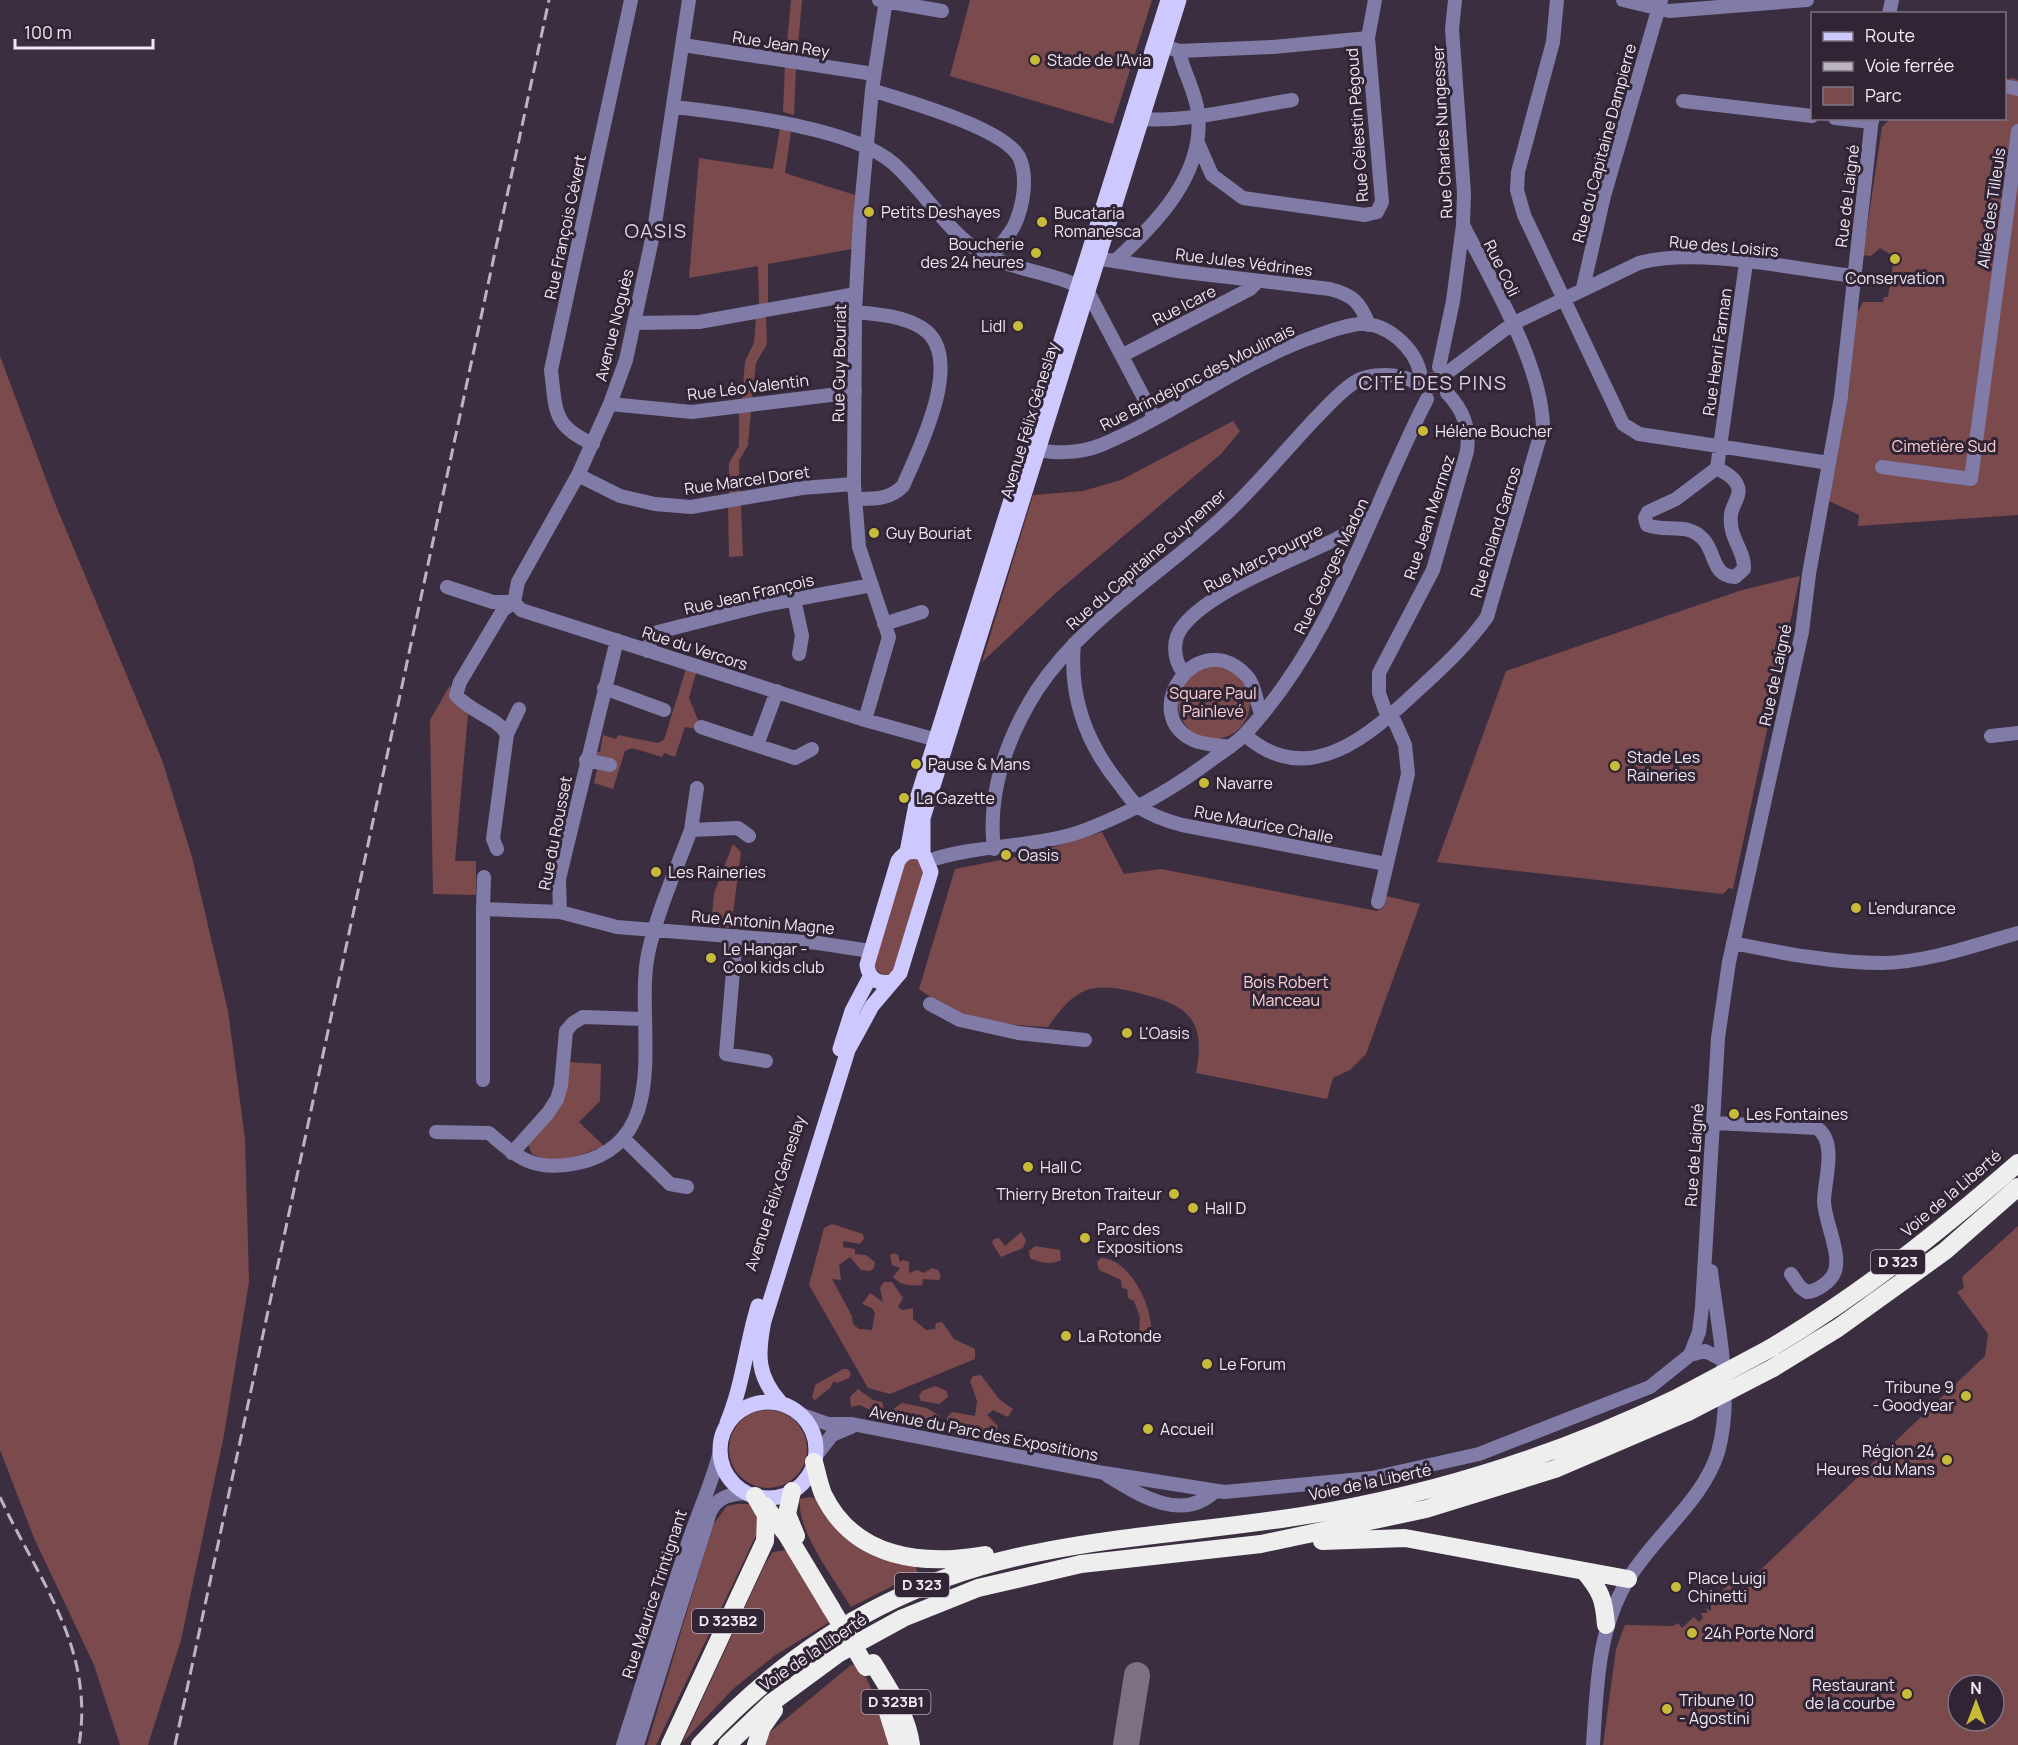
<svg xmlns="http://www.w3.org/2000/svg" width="2018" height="1745" font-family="Manrope,sans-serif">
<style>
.green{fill:#7b4a4d;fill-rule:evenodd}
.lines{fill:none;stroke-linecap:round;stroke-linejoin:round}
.taxiway{stroke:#7c7180;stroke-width:26}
.minor{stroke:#807ca7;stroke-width:14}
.major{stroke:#cdc9fe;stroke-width:15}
.highway{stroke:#eee;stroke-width:18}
.rail{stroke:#bdb4c1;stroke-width:3;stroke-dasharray:12 6;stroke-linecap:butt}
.highway-bridge{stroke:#eee;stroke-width:18}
.poi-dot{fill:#c9bb3a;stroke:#312435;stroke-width:2}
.labels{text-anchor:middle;stroke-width:6;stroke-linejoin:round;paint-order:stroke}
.shield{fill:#312435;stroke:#b7adba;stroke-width:1.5}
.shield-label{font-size:15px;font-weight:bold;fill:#f0e8f3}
.street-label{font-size:16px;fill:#f0e8f3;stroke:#312435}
.poi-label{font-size:16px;fill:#f0e8f3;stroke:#312435;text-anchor:start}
.park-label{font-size:16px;fill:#fbd2d3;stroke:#312435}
.quarter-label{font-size:20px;letter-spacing:1.5px;fill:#dfcee5;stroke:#312435}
</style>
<rect width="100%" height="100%" fill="#3b2e40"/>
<path class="green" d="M791,0h11l-5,56 -11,-2z
M970,0h182l-39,124 -163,-48z
M785,65l11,2 -2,48 -11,-3z
M2012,78l6,2v435l-160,11 1,-11 -30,-14 20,-110 8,-78 6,-11h20l1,-5h4l5,-33 -4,-1 1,-9 -10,-6 -9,8 -8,-1 19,-128 8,-8 114,-1 1,-38z
M780,128l11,4 -6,41 70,22 -3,54 -84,15v41l-9,1 -1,-40 -69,12 10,-120 74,11z
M766,315l1,29 -11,19 -4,36 -10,2 3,-40 9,-18 2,-25z
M0,356l54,145 108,259 30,97 36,154 17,128 4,143 -25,153 -43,205 -33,105h-28l-26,-80 -60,-127 -34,-88z
M1421 383a11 11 0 1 1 22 0a11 11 0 1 1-22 0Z
M751,411l-3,34 -9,16 1,33 -11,3v-34l10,-17v-33z
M1233,421l7,10 -19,23 -164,138 -75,70 51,-167 50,-4 38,-11z
M741,505l2,51 -14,1 -1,-51z
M1800,576l-67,313 -4,-1 -6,6 -286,-32 69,-191 236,-81z
M1178 703a36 36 0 1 1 72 0a36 36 0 1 1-72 0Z
M686,669l10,4 -7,25 9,22v9l-13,-2 -10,30 -11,-4 -2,4 -30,-9 -7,3 -12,38 -19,-6 3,-13 -6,-3 3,-15h6l3,-17 13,4 2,-4 40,8 6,-3z
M450,685l1,14 17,15 -13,147h21v34l-43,-1 -3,-174z
M1102,832l22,42 37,-5 216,42 7,-4 2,-11 34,8 -54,150 -16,16 -17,8 -6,21 -131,-26c11,-56 -10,-69 -62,-81 -16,-4 -34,-7 -50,-1 -15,7 -27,23 -36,36 -33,-2 -71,-3 -102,-19 -9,-6 -18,-13 -27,-19l36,-120 76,-15z
M733,844l8,8 -10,76 -20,-2 3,-33z
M918,858l7,14 -28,97c-8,8 -18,8 -23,-4l30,-105z
M568,1062l33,2 -1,37 -21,21 25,24c-24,9 -47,21 -72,8l-4,-10z
M832,1224l31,10 1,5 -4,5 -17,-3v6l12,2v5l11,1 9,7 -1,6 -4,3 -9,-1 -11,-13 -11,8 2,15 -9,-1 20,37 1,8 6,5 13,1 3,-17 -3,-5 -10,-4 8,-11 13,9 -3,-14 4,-6h8l11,16 -5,9 4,3 11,-2v11l13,11 9,-1 1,-6 6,-1 12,17 21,10v10l-85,35 -22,-6 -59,-103 15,-57z
M2018,1226v519h-415l13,-96 9,-24 48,1 5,-3 4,5 12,-11 5,5 4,-4 -2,-5h7l-2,-5 5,3v-7l5,2 5,-5 -5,-5 24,-21 5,6 -15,10 2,6 253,-241 3,-22 -31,-42 7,-4 -2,-11zM1958,1685h36v36h-36z
M1021,1232l5,8 -3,8 -22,9 -9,-14 2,-4 5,-1 6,8z
M1035,1246l25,4 1,10c-9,5 -22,3 -31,-2l-1,-7z
M894,1253l4,2 2,7 3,-2 6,2v11l8,-3 7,3 8,-5 6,2 3,6 -2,4 -16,-1 -1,6c-12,1 -20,1 -29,-8l7,-9 -8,-3 -2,-10z
M1101,1258c30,1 53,51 50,77l-12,-2 1,-16 -6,-16 -6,-3 -1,-9 -5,-1 -1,-8 -22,-10 -2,-8z
M843,1369h5l3,5 -2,4 -12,5 -3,-2 -4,7 -15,12 -3,-2 3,-13z
M981,1375l18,24 14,10 -5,8 -15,-7 -6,5 11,11 -1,5 -6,5 -7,-3 -13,2 -24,-8v-10l5,-5 23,4 2,-15 -7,-20 3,-5z
M935,1386l12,5 1,6 -9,7 -18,-3 -2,-5 3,-5z
M858,1389l15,11 9,2 3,10 -9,1 -16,-8 -9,2 -1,-10z
M902,1403l25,5 13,8 -1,3h-8l-4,3c-13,-2 -24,2 -34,-7l-1,-5z
M729 1449a39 39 0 1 1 78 0a39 39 0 1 1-78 0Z
M810,1497l10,3 95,66 3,7 -67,34c-16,-27 -55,-77 -51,-108z
M737,1504h13l6,9 4,14 -104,218h-9l66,-220 14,-19z
M786,1550l47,70 -59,36 -41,33 -51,54 83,-179 8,-12z
M860,1664l27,60 3,21h-125l5,-13 81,-67z"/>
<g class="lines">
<path class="taxiway" d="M1126,1745l11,-70"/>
<path class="minor" d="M879,0l63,11
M1557,0l-4,42 -35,130 -1,18 7,25 99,209 16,10 190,29
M1623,0l46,11 138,-11
M1889,14l3,-14
M683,45l191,29
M1170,48l9,3 94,-4 95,-9
M2004,86l14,3
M872,90c32,11 135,38 148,69 8,20 3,48 -6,67 -6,11 -15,20 -21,30
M1683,101l129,15
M675,107c56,7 178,20 219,57 29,26 51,64 83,86 32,21 80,21 111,42l66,125
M1133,118c44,7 114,-11 159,-18
M1835,118l37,4
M1198,143l14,32 31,23 122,17 12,-3 5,-10 -14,-164 7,-38
M1089,257l88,14 153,18c23,6 30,13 39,36
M1115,261c41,-37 90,-87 83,-148 -2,-21 -15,-41 -19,-62
M1583,288l21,-92 57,-196
M635,323l64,-1 157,-28
M1123,355l127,-66 8,-8
M1439,367l14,-66 10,-76 1,-32 -12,-164 3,-29
M1447,373l65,-49 127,-61c58,-16 154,6 215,13
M610,404l82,8 163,-20
M593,444c-41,-18 -37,-34 -42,-74l80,-370
M1029,448c22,6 50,6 72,-3 74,-31 139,-83 215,-109 14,-5 30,-11 44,-12 27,-2 54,24 60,48
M1882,467l89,12 47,-348
M1717,468c8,5 18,9 21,19 3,8 -6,19 -7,27 -3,24 14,36 13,55l-9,8c-23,-1 -19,-23 -31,-37 -17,-19 -37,-7 -57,-15l-2,-7 3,-6 28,-13 41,-31 29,-205
M578,475l42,21 35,8 36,3 111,-19 52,-4
M855,499c19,0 34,1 48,-13 15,-35 64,-130 19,-158 -19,-12 -45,-14 -67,-16
M447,587l46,15h21l7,8 344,110 79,22
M794,599l8,37 -3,18
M514,602l4,-20 60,-107 32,-71 16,-44 28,-130 35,-230
M884,624l38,-12
M1074,644c-5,54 13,101 47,142 5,7 11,16 18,21 13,9 28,14 43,18l204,39
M647,651l7,-18 110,-28 108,-20
M1183,672c-10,-13 -11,-33 0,-46 29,-37 112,-66 155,-88 12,-6 23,-15 35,-22
M604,688l60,22
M865,720l24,-83 -30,-90 -5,-63 1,-172 5,-93 12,-129 14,-90
M701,727l94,31 17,-9
M507,734l12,-25
M1245,735c63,56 125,0 173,-45 25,-23 49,-45 69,-73l56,-191c-2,-64 -51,-143 -80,-201
M1991,736l27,-3
M757,745l20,-54
M1230,747c-12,-2 -26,-2 -37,-7 -56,-27 5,-115 53,-65 9,9 10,27 15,38
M586,760l24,5
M691,830l6,-42
M497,849l-4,-10 14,-105c-12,-18 -37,-22 -51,-39l4,-13 43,-72 11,-8
M994,849c-7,-56 13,-112 43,-159 48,-72 126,-117 188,-175 31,-29 58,-62 87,-93 13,-13 27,-30 43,-40 16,-10 46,-9 61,1
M928,861c52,-18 109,-12 160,-32 46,-18 87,-41 126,-71 11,-8 23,-15 32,-25 88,-95 123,-221 181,-334
M1378,902l30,-128 -3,-29 -10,-23 -10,-12 -6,-17v-20l54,-103 34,-119c3,-24 -4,-41 -20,-58
M483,909l1,-32
M560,912l-1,-33 58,-239
M736,936l-10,118 40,7
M1733,943c49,10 100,20 150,20 46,-1 92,-18 135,-30
M930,1004l30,16 58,13 67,7
M483,1080v-171l77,3 57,15 201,16 52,8
M1714,1123l103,5c21,15 7,52 7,74 1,20 17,51 11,69 -4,11 -18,20 -28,21l-7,-5 -9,-13
M436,1132l53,1c31,27 47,39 89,30 98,-21 56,-140 70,-209 9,-42 28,-84 43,-124l47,-2 11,8
M623,1138l47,46 17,3
M512,1153l36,-40 9,-14 4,-13 5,-55 7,-8 10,-6 61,2
M1690,1355l15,-4 16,8
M800,1414l28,10h24l252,49 120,19 148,-14 107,-24 171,-67 40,-32 9,-23 3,-25 16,-269 11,-76 73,-330 7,-58 32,-177 31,-279
M815,1457l17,-22 19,-8
M1108,1476c31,19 75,47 107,15
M623,1745c21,-66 42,-133 64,-199 10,-31 24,-60 32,-91
M637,1745l73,-233c8,-16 21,-18 37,-19
M1593,1745c4,-58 4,-116 36,-167 26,-43 74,-77 89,-126 16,-57 0,-123 -7,-181"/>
<path class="major" d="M907,852l10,-53 251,-799
M923,853v-35l256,-818
M840,1049l12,-38 18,-34
M720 1450a48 48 0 1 1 96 0a48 48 0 1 1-96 0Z
M781,1403c-24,-26 -24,-48 -17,-82l84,-271 24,-44 28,-33 31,-101 -8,-19c-12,-3 -18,-2 -25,8l-31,104c2,14 10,19 24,17
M727,1423c16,-38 19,-78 31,-117"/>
<path class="highway" d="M1769,1349c92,-55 169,-116 249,-186
M1773,1368l65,-40 107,-77 73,-64
M814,1462c3,11 5,22 9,32 31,65 100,72 162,61
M792,1491l-5,23 9,22
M765,1506l22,29 44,73
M1322,1541l83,-3 223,41
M1584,1571c17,20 20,28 22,54
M873,1663c15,25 34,51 38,82
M886,1706l12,39
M670,1745l95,-204 1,-26 -11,-19
M700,1745c92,-100 203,-166 336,-192 98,-20 198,-24 295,-42 121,-22 238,-61 348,-114
M727,1745l44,-42 68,-50 64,-35 75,-30 103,-24 180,-20 165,-35 129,-40 133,-57
M756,1745l6,-18 12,-17"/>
<path class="rail" d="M0,1497c38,83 95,150 79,248
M175,1745l374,-1745"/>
<path class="highway-bridge" d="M1679,1397l90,-48
M1688,1412l85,-44
M831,1608l35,59"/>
</g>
<g class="poi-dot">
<circle cx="1035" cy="60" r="6"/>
<circle cx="869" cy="212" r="6"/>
<circle cx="1042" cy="222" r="6"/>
<circle cx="1036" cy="253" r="6"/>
<circle cx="1895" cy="259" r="6"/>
<circle cx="1018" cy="326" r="6"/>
<circle cx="1423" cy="431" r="6"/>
<circle cx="874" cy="533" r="6"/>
<circle cx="916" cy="764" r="6"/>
<circle cx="1615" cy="766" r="6"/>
<circle cx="1204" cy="783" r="6"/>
<circle cx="904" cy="798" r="6"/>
<circle cx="1006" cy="855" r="6"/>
<circle cx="656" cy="872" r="6"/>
<circle cx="1856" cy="908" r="6"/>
<circle cx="711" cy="958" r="6"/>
<circle cx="1127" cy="1033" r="6"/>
<circle cx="1734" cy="1114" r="6"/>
<circle cx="1028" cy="1167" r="6"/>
<circle cx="1174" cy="1194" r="6"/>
<circle cx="1193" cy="1208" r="6"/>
<circle cx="1085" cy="1238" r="6"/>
<circle cx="1066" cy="1336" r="6"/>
<circle cx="1207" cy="1364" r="6"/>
<circle cx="1966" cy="1396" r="6"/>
<circle cx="1148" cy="1429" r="6"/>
<circle cx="1947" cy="1460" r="6"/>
<circle cx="1676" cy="1587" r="6"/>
<circle cx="1692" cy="1633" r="6"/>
<circle cx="1907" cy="1694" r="6"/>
<circle cx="1667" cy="1709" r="6"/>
</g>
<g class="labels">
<g class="shield">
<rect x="1871" y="1250" width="54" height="24" rx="4.5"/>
<rect x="895" y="1573" width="54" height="24" rx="4.5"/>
<rect x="692" y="1609" width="72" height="24" rx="4.5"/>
<rect x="861.5" y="1690" width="69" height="24" rx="4.5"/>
</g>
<g class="shield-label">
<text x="1898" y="1267">D 323</text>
<text x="922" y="1590">D 323</text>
<text x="728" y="1626">D 323B2</text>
<text x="896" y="1707">D 323B1</text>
</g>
<g class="street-label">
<text transform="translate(781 44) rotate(9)" y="6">Rue Jean Rey</text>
<text transform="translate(1357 125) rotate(-94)" y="6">Rue Célestin Pégoud</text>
<text transform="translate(1442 132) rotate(-93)" y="6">Rue Charles Nungesser</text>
<text transform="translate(1604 143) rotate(-75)" y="6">Rue du Capitaine Dampierre</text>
<text transform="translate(1847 196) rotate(-83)" y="6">Rue de Laigné</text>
<text transform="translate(1991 208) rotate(-82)" y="6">Allée des Tilleuls</text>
<text transform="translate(565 227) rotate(-78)" y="6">Rue François Cévert</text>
<text transform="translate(1724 246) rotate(5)" y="6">Rue des Loisirs</text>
<text transform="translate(1244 262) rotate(7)" y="6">Rue Jules Védrines</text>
<text transform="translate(1502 268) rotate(64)" y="6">Rue Coli</text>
<text transform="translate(1184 305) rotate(-27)" y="6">Rue Icare</text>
<text transform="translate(614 325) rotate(-76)" y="6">Avenue Noguès</text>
<text transform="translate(1717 352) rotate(-82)" y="6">Rue Henri Farman</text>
<text transform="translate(839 363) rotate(-89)" y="6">Rue Guy Bouriat</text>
<text transform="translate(1197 377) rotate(-27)" y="6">Rue Brindejonc des Moulinais</text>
<text transform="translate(748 387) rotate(-7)" y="6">Rue Léo Valentin</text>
<text transform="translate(1029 420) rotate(-73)" y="6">Avenue Félix Géneslay</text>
<text transform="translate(747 480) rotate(-8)" y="6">Rue Marcel Doret</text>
<text transform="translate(1429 517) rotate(-72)" y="6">Rue Jean Mermoz</text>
<text transform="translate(1495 532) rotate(-73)" y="6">Rue Roland Garros</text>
<text transform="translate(1263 558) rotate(-27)" y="6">Rue Marc Pourpre</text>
<text transform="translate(1146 559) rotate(-41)" y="6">Rue du Capitaine Guynemer</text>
<text transform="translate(1331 566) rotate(-64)" y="6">Rue Georges Madon</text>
<text transform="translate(749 594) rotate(-13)" y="6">Rue Jean François</text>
<text transform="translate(695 648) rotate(18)" y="6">Rue du Vercors</text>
<text transform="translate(1775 675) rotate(-78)" y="6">Rue de Laigné</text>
<text transform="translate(1264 824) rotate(11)" y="6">Rue Maurice Challe</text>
<text transform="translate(555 833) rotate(-79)" y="6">Rue du Rousset</text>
<text transform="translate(763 922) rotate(5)" y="6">Rue Antonin Magne</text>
<text transform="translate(1694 1155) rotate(-86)" y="6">Rue de Laigné</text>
<text transform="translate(775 1193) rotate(-72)" y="6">Avenue Félix Géneslay</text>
<text transform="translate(1951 1193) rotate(-40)" y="6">Voie de la Liberté</text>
<text transform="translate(984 1433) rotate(11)" y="6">Avenue du Parc des Expositions</text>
<text transform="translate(1370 1482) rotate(-12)" y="6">Voie de la Liberté</text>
<text transform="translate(654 1594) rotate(-72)" y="6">Rue Maurice Trintignant</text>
<text transform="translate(813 1652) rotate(-34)" y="6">Voie de la Liberté</text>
</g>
<g class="poi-label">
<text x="1047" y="66">Stade de l'Avia</text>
<text x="881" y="218">Petits Deshayes</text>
<text x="1054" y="219">Bucataria<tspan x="1054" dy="18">Romanesca</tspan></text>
<text x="1024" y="250" text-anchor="end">Boucherie<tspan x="1024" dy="18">des 24 heures</tspan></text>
<text x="1895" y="284" text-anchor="middle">Conservation</text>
<text x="1006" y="332" text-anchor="end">Lidl</text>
<text x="1435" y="437">Hélène Boucher</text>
<text x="886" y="539">Guy Bouriat</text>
<text x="1627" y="763">Stade Les<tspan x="1627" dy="18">Raineries</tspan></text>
<text x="928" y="770">Pause &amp; Mans</text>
<text x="1216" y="789">Navarre</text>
<text x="916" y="804">La Gazette</text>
<text x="1018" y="861">Oasis</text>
<text x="668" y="878">Les Raineries</text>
<text x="1868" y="914">L'endurance</text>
<text x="723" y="955">Le Hangar -<tspan x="723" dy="18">Cool kids club</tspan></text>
<text x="1139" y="1039">L'Oasis</text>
<text x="1746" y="1120">Les Fontaines</text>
<text x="1040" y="1173">Hall C</text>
<text x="1162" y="1200" text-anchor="end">Thierry Breton Traiteur</text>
<text x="1205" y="1214">Hall D</text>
<text x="1097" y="1235">Parc des<tspan x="1097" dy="18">Expositions</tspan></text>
<text x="1078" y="1342">La Rotonde</text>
<text x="1219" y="1370">Le Forum</text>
<text x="1954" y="1393" text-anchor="end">Tribune 9<tspan x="1954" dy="18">- Goodyear</tspan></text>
<text x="1160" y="1435">Accueil</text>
<text x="1935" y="1457" text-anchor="end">Région 24<tspan x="1935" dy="18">Heures du Mans</tspan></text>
<text x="1688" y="1584">Place Luigi<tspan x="1688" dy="18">Chinetti</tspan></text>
<text x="1704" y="1639">24h Porte Nord</text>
<text x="1895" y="1691" text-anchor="end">Restaurant<tspan x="1895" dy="18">de la courbe</tspan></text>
<text x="1679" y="1706">Tribune 10<tspan x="1679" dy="18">- Agostini</tspan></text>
</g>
<g class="park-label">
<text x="1944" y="452">Cimetière Sud</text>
<text x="1213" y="699">Square Paul<tspan x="1213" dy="18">Painlevé</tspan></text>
<text x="1286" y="988">Bois Robert<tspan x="1286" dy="18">Manceau</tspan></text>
</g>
<g class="quarter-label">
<text x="656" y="238">OASIS</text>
<text x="1433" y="390">CITÉ DES PINS</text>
</g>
</g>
<rect x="1811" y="12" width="195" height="108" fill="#312435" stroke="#7d7281" stroke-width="1.5"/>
<rect x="1823" y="32" width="30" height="9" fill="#cdc9fe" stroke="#7d7281" stroke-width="1.5"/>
<text x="1865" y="42" font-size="18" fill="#f0e8f3">Route</text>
<rect x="1823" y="62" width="30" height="9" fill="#bdb4c1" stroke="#7d7281" stroke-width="1.5"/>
<text x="1865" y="72" font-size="18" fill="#f0e8f3">Voie ferrée</text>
<rect x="1823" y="87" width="30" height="18" fill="#7b4a4d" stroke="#7d7281" stroke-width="1.5"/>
<text x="1865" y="102" font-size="18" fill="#f0e8f3">Parc</text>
<g transform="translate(1976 1703)"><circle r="28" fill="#312435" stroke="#7d7281" stroke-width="1.5"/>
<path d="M0-4.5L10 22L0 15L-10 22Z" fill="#c9bb3a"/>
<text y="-9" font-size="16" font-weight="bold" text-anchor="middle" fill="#f0e8f3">N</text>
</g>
<path d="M15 39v9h138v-9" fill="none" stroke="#f0e8f3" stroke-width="3"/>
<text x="24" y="39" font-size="18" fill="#f0e8f3" stroke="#312435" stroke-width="4.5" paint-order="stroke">100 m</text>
</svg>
